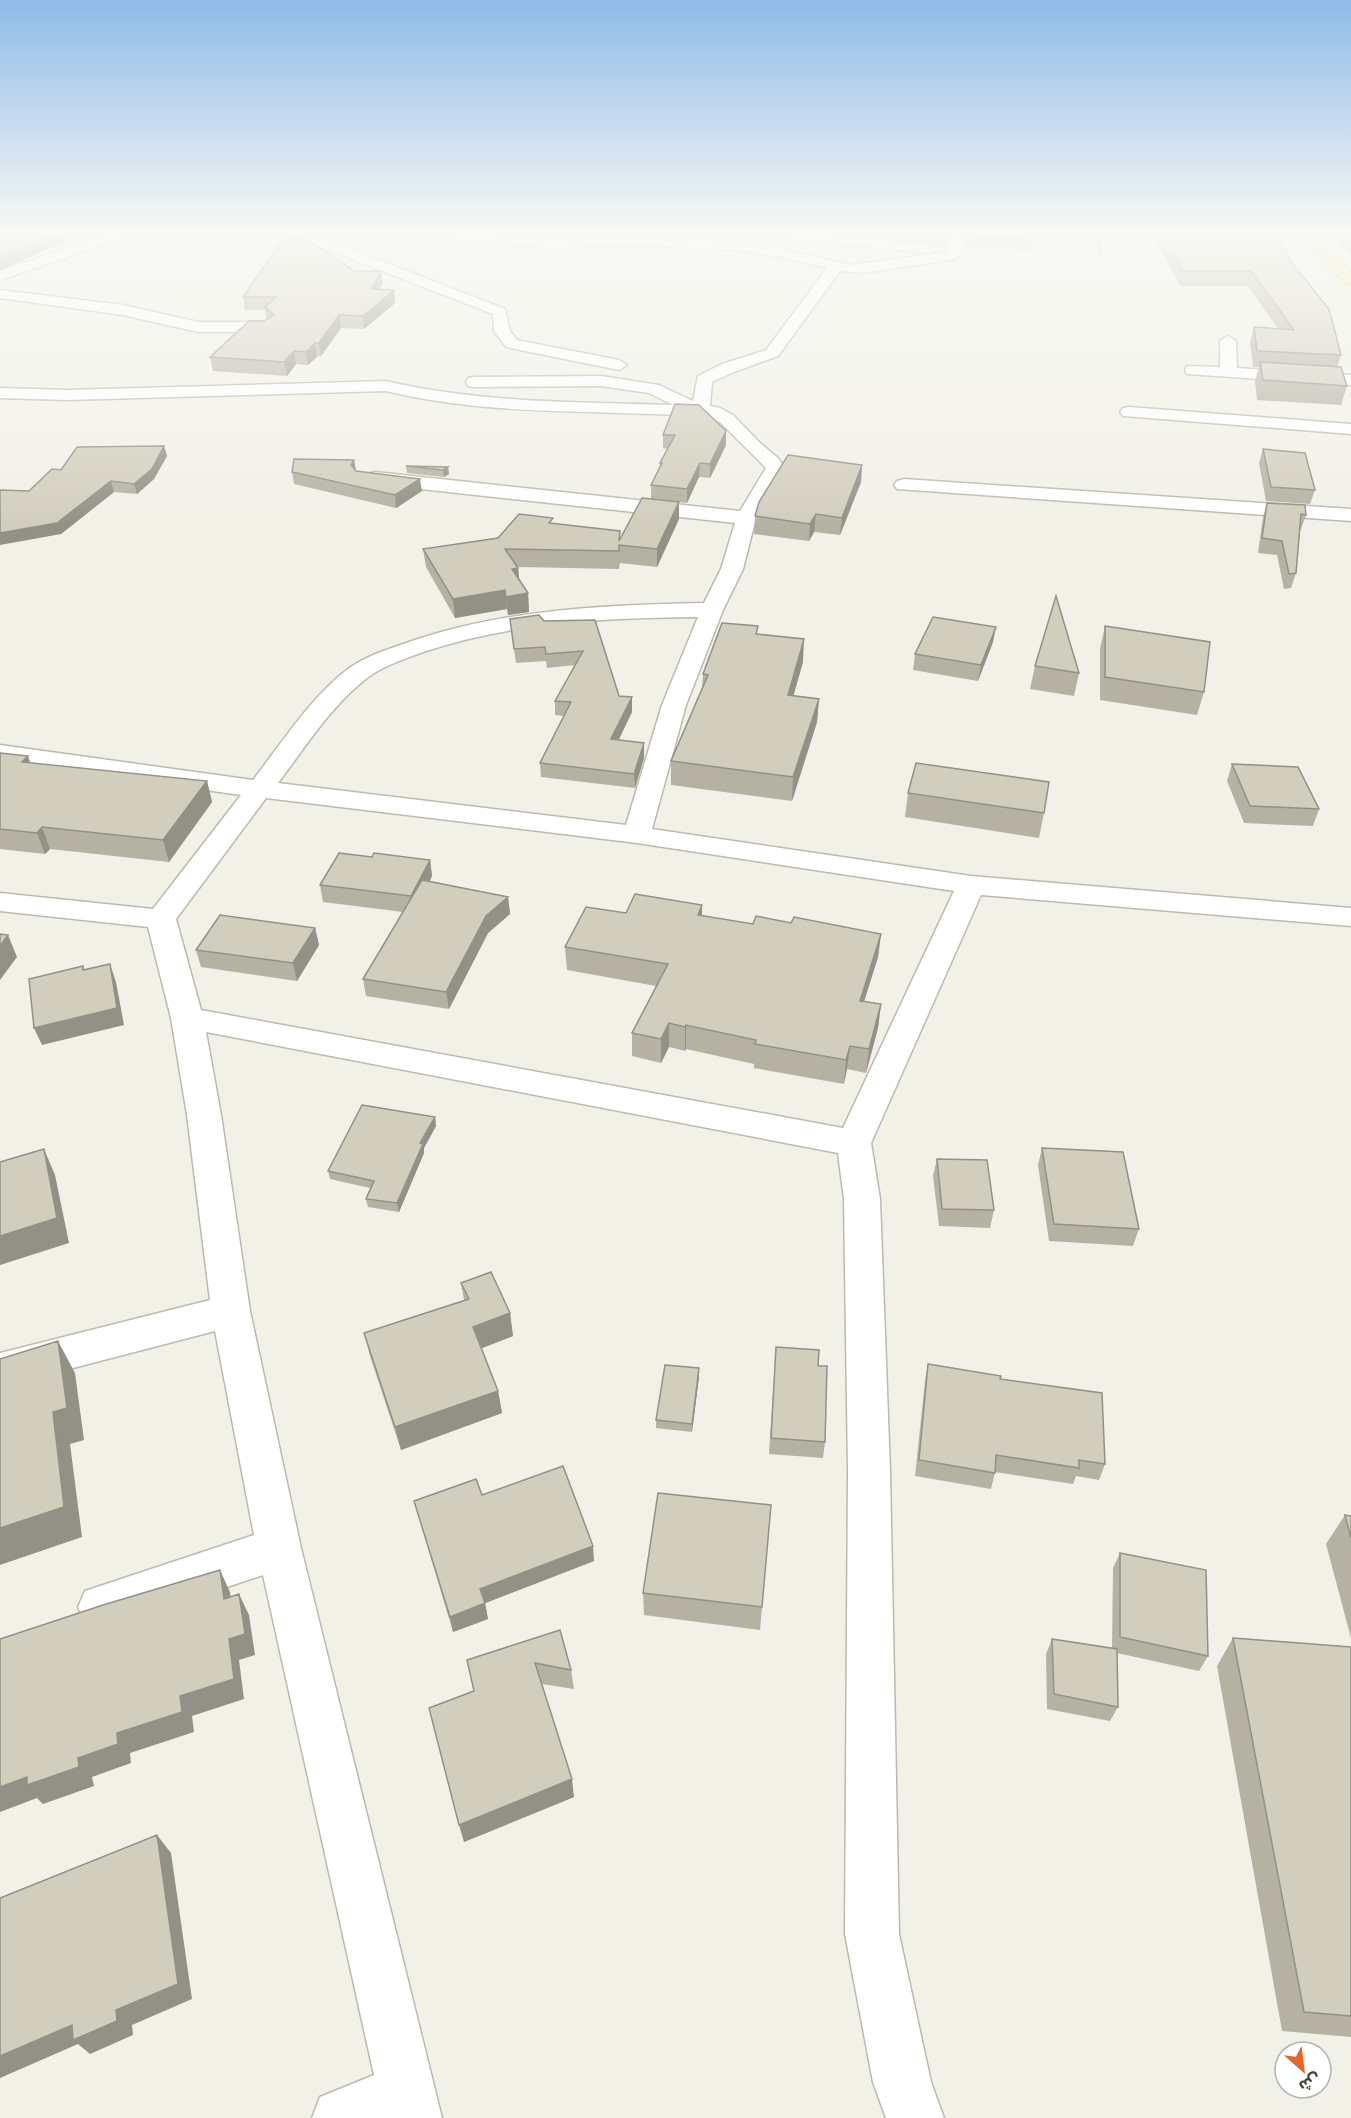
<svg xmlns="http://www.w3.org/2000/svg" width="1351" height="2118" font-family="Helvetica,'Noto Sans Arabic',sans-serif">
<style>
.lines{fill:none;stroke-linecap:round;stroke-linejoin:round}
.minor-casing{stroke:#bdbaab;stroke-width:3}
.major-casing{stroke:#d7ca71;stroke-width:3}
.minor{fill:#fff;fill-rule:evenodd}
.major{fill:#f4ea9f;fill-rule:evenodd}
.wall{fill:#b5b1a3}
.shaded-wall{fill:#939085}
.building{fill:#d2cebe;stroke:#939085;stroke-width:1.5}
</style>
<rect width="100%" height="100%" fill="#f2f1e8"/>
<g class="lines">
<g class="minor-casing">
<path id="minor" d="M117,231h20l-2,3 -135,46v-9z
M285,231h19l201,78 5,22 7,9 102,20 8,5 -8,5 -113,-23 -12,-16 -1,-17 -206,-80z
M399,231h50l101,9 88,-3 97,5 47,7 68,16 97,-13 3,-21h14l-2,20 -6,8 -92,14 -24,-2 -62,85 -44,16 -22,10 -2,24 10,2 13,7 27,28 19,16 5,9 -28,50 -13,51 -20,41 -37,95 -34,124 319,47 380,32v18l-370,-31 -110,248 9,56 10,272 9,463 32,148 13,36h-58l-13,-36 -28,-148 3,-463 -4,-272 -6,-46 -632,-121 15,83 29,196 51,237 141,570h-130l8,-21 54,-22 -111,-500 -162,54 -16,-6 -7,-16 7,-16 169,-56 -39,-204 -215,56v-34l210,-53 -23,-185 -16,-97 -23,-91 -148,-16v-18l153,16 88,-114 -241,-34v-16l253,35c29,-37 57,-82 95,-111 19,-14 44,-21 67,-29 94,-31 191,-35 289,-37l17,-34 14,-46 -360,-39 -7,-2 -3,-4 3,-4 7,-2 365,39 26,-43 -45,-45 -11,-6c-108,-8 -218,0 -324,-26l-319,9 -67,-2v-10l67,2 319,-9c93,22 192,21 287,24l-24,-12 -48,-7 -127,1 -6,-1 -2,-4 2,-4 6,-1 127,-1 58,9 34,16 5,-25 24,-12 44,-14 61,-82 -45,-11 -47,-7 -97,-5 -88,3 -144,-13zM698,617l-36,88 -36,120 -348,-42c26,-34 51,-74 84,-101 17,-15 40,-22 61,-30 90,-30 181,-34 275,-35zM266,798l371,45 317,48 -111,237 -642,-118 -25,-91z
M764,231h24l142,14 7,4 -7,4 -161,-16 -5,-1z
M0,290l123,15 75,17h68l8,5 -8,5h-68l-75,-17 -123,-17z
M1228,336l8,5 1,27 114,7v10l-164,-11 -2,-4 2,-4 33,1v-26z
M1129,407l222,17v10l-228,-18 -3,-4 3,-4z
M904,479l447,30v12l-454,-32 -3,-4 3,-4z"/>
</g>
<g class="major-casing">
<path id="major" d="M1292,231h15l44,41v12l-5,-1z"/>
</g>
<use href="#minor" class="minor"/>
<use href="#major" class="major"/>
</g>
<path class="wall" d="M820,231h128l-2,15 -126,-14z
M966,231h138l-4,24 -6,-12 -9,-1 -53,-2 -1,10 -66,-3z
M1151,231h125l65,124 -4,12 10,19 -6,19 -84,-5 -2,-19 4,-14h-6l-3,-24 4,-16 24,2 -30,-43h-68z
M1324,231h27v23z
M354,271l29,12 -4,6 16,14 -31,26 -23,-1 -20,28 -4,1 -9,8 -12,-1 -9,12 -74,-5 -3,-14 57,-38 -2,-9h-20l-2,-13z
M726,431v14l-16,33 -11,-1 -12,26 -8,-1v17l-22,48 -37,-4 -1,6 -101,-2 1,14 9,12 1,19 -21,3 -1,-6 -52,9 -29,-51 -3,-18 75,-11 56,-15 66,17 31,-41v-14l9,-16v-6l7,-14 -4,-1v-13z
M164,446l3,10 -13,23 -17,15 -23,-2 -53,42 -32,-43 32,-21z
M1263,449l52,41 -5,14 -44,-3 -7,-38z
M354,460l2,11 66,20 -26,17 -102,-24 -2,-12z
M862,465l-1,17 -21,53 -26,-3 -5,9 -55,-7 1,-18z
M406,466l42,1 1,7 -5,3 -37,-4z
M1267,503l39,12 -5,14h-1l-4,44 -5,15 -7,1 -7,-34 -19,-2 5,-36z
M510,619l34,2 51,-1 24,76 13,16 -14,28 26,18 -9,30 -94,-11 -1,-14 24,-47 -9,-1v-14l20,-36 -28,3 -1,-7 -30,2z
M1105,626l99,66 -7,23 -97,-15v-51z
M758,634l45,28 -10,34 26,3 -2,23 -25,79 -121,-16v-24l31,-72 1,-15z
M993,642l-15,39 -65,-11 2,-16z
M1035,666l44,7 -5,23 -44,-7z
M0,753l30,10 177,18 5,21 -43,60 -119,-13 -5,5 -45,-5z
M1232,764l87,45 -6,17 -69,-3 -17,-42z
M908,793l136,20 -5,25 -134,-21z
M372,857l58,3 2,16 -2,5 78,16 2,17 -22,19 -39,76 -83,-13 -3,-17 40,-67 -80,-10 -3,-17z
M626,913l76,3 51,8 38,-1 90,11 -3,23 -14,44 17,3 -3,24 -12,45 -19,-4 -3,15 -90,-16v-4l-68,-15 -1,2 -16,-4 -8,16 -29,-7v-23l24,-47 -89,-16 -2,-23z
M315,928l4,17 -22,36 -96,-14 -5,-17z
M435,1117l1,9 -12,22v5l-25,59 -31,-5 -2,-8 4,-11 -40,-9 -2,-8z
M1042,1148l97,81 -6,17 -84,-5 -11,-76z
M937,1159l57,51 -4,18 -51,-2 -6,-50z
M461,1283l49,30 3,23 -31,12 16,43 4,22 -101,37 -31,-94 -6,-23 100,-33z
M776,1347l42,19 7,76 -2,16 -54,-4z
M928,1364l72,15 105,85 -6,16 -23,-4 -3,8 -78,-12 -4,17 -76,-13 10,-95z
M699,1377l-7,55 -36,-4v-8z
M482,1495l112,66 -109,42 3,16 -35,13 -39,-131z
M1345,1515l6,1v122l-25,-94z
M1120,1553l88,103 -9,15 -82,-18 1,54 -8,14 -63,-12 -1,-55 6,-15 60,9 1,-80z
M643,1593l119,14 -2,23 -116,-15z
M560,1630l11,40 3,19 -32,-5 32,113 -110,45 10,-151z
M1233,1638l118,9v390l-69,-6 -65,-365z"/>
<path class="shaded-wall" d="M61,232l3,10 -64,28v-12z
M381,271l2,12 -11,18 -1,-12z
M394,290l1,13 -31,26 -1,-13z
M339,315l2,13 -20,28 -2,-13z
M315,343l2,14 -9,8 -2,-13z
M294,351l2,13 -9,12 -3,-14z
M726,431v14l-16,33v-14z
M164,446l3,10 -13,23 -17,15 -3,-10z
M354,460l2,12 -5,-7z
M700,463l-1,14 -12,26v-14z
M862,465l-1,17 -21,53 2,-17z
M448,467l1,7 -5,3 -1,-7z
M420,479l2,12 -26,17 -1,-13z
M111,481l3,11 -53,42 -61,11v-12z
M679,502v17l-22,48v-18z
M816,514l-2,18 -5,9 1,-17z
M518,568l2,18 -8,-17z
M505,590l2,19 -52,9 -2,-19z
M528,593l1,19 -21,3 -2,-18z
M996,627l-3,15 -15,39 3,-16z
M804,639l-1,23 -16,57 1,-24z
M632,697v15l-20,42 -1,-15z
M819,699l-2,23 -25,79 1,-24z
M644,743v15l-9,30 -1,-14z
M28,756l7,21 -13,-15z
M207,781l5,21 -43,60 -6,-22z
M42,827l8,22 -5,5 -8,-21z
M430,860l2,16 -19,37 -2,-17z
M508,897l2,17 -22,19 -39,76 -3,-17 40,-76z
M702,905v23l-4,-13z
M315,928l4,17 -22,36 -4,-18z
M881,934l-3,23 -21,67 3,-23z
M8,935l9,22 -17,23v-34z
M110,964l6,18 8,43 -82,20 -8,-17z
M881,1004l-3,24 -12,45 3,-24z
M669,1023v24l-8,16v-24z
M686,1025v24l-1,2v-24z
M850,1046l-3,23 -3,15 2,-24z
M435,1117l1,9 -12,22v5l-25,59 -2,-9 23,-60z
M44,1149l11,26 14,68 -69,22v-29z
M510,1313l3,23 -36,14 -4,-23z
M58,1341l17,32 9,67 -14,4 12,93 -82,28v-37l53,-116z
M699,1368v9l-7,55v-8z
M498,1391l4,22 -101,37 -6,-23z
M593,1546l1,15 -111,43 -3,-15z
M220,1570l10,22 4,28 -10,-21z
M239,1594l10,21 6,40 -16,5 5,39 -52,17 2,16 -64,21 1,10 -39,14 2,9 -51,18 -6,-6 -37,14v-25l78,-29 39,-25 63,-37 49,-57z
M485,1603l3,16 -35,13 -3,-15z
M572,1779l2,18 -110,45 -5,-17z
M157,1835l14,18 21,146 -60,26 1,10 -43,19 -12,-10 -78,34v-22l72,-31 44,-15z"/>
<path class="building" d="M0,231h50l11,1 -61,26z
M898,231h50l-1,5z
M967,231h65v9l-66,-3z
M1039,231h65l-3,14 -5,-12z
M1161,231h115l16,32 37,46 12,46 -84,-4 -3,-24 40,3 -43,-59h-68z
M305,238l49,33h27l-10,18 23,1 -31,26 -24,-1 -20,28h-4l-9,9 -12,-1 -10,11 -74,-5 39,-36h15l10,-6 -9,-8 11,-10h-33l40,-58z
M1260,362l81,5 6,19 -84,-6z
M675,404l24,1 27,26 -16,33 -10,-1 -13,26 -36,-4 11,-22h-2l15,-28h-12z
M164,446l-12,23 -18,15 -23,-3 -54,42 -57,10v-43l29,1 23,-22 9,1 16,-23z
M1263,449l42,4 10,37 -44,-3z
M788,455l74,10 -20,53 -26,-4 -6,10 -55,-8 4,-14z
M294,459l60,1 -3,5 5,6 64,8 -25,16 -103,-23z
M406,466l42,1 -5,3z
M642,498l37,4 -22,47 -38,-4v6l-114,-2 13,19 -6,1 16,24 -22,4 -1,-7 -52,9 -30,-50 75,-11 21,-24 34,4 -4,5 71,8 -1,10z
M1267,503l38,2 1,10 -5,-1 -5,59 -7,1 -7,-33 -20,-3z
M1056,596l23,77 -44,-7z
M539,615l5,6 51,-1 24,76 13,1 -21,42 33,4 -10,31 -94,-11 31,-61 -16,-1 28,-50 -37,3 -1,-7 -31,2 -4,-30z
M933,617l63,10 -15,38 -66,-11z
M722,623l36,3 -2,8 48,5 -16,56 31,4 -26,78 -122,-16 37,-86 -5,-1z
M1105,626l105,16 -6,50 -99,-15z
M0,753l28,3 -6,6 185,19 -44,59 -121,-13 -5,6 -37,-4z
M916,763l133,19 -5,31 -136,-20z
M1232,764l66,3 21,42 -69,-3z
M339,853l33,4 2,-4 56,7 -19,36 -91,-11z
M422,880l86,17 -22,19 -40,76 -83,-13z
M635,894l67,11 -4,10 55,9 3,-8 35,7 3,-6 87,17 -21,67 21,3 -12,45 -19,-3 -4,14 -91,-16 1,-4 -70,-15 -1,2 -16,-4 -8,16 -29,-6 36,-69 -103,-17 21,-40 40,6z
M220,915l95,13 -22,35 -97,-13z
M0,934l8,1 -8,11z
M110,964l7,44 -83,20 -5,-49 54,-13v4z
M362,1105l73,12 -15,26 3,1 -26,59 -31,-4 8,-18 -46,-10z
M1042,1148l81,4 16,77 -85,-5z
M44,1149l13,69 -57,18v-74z
M937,1159l50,1 7,50 -52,-1z
M491,1272l19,41 -37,14 25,64 -103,36 -31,-94 105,-34 -8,-16z
M58,1341l9,67 -14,4 11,95 -64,21v-169z
M776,1347l43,3 -1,16h9l-2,76 -54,-4z
M928,1364l73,12 -1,3 102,14 3,71 -26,-4v8l-83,-13 -1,18 -76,-13z
M665,1365l34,3 -7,56 -36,-4z
M563,1466l30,80 -113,43 5,14 -35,14 -36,-116 62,-22 6,16z
M658,1493l113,12 -9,102 -119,-14z
M1345,1515l6,1v22z
M1120,1553l86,17 2,86 -88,-19z
M220,1570l4,29 15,-5 6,40 -16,5 5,40 -54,17 2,16 -65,21 1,11 -40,14 1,9 -52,18v-8l-27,10v-148l103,-34z
M560,1630l11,40 -36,-7 37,116 -113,46 -30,-117 45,-17 -7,-31z
M1233,1638l118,9v369l-47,-4z
M1052,1639l65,10 1,58 -64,-13z
M157,1835l21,149 -62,26 1,11 -44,19 -1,-15 -72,31v-158z"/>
<linearGradient id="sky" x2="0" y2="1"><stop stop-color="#8fbbe8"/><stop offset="0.44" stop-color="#f9f9f5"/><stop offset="1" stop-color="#f9f9f5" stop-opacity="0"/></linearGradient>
<rect width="1351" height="527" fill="url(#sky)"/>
<g transform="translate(1303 2070) rotate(152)"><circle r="28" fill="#ffffff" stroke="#b5b3af" stroke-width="1.5"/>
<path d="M0-4.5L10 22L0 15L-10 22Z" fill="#e4682d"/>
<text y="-9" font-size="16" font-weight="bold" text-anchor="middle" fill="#454237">ش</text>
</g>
</svg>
